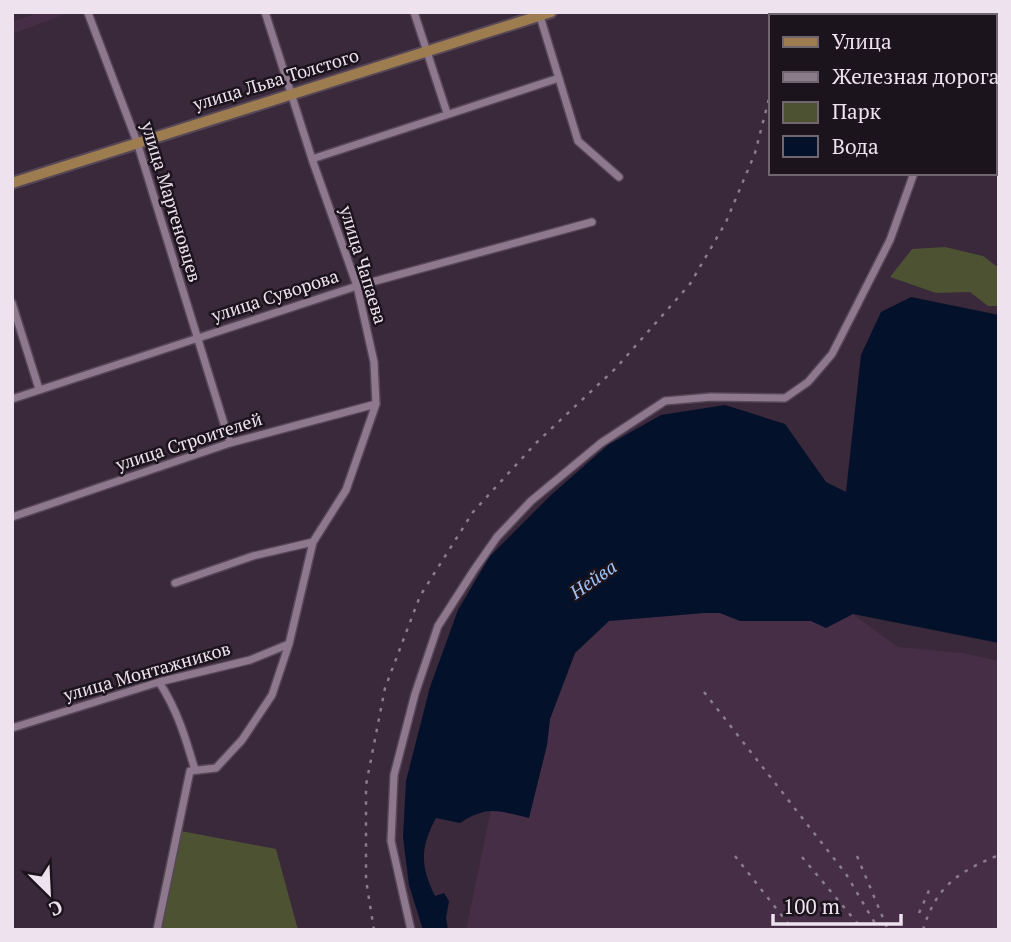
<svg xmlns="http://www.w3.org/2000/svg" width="1011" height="942" font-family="'PT Serif',serif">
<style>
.built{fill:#452e46}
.green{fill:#4d5233}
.water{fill:#03122a}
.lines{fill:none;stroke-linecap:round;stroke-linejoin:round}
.minor-casing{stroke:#564757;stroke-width:10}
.secondary-casing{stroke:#564757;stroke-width:13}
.primary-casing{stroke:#564757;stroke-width:14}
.minor{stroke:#8d788e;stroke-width:7}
.secondary{stroke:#957a6f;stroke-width:10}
.primary{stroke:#9d7c50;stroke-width:10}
.rail{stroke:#8b7c8c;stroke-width:2.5;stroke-dasharray:3.5 7;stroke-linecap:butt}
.labels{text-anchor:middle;stroke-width:5;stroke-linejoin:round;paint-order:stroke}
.street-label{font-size:18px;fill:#eee2ee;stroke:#1c141c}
.water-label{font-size:19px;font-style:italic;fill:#9fc3f6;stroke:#1c141c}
</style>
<rect width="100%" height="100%" fill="#3a283b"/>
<path class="built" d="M40,12h31l-59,22v-12z
M814,12h68l-1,4h-67z
M703,613h17l20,8h71l15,7 27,-14 45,33 65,6 36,8v269h-533l25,-121 38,8 18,-72 3,-26 25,-66 34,-32z"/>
<path class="green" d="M945,247l38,9 16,12v38h-11l-18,-14 -34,1 -46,-16 22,-28z
M181,831l95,18 22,81h-136z"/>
<path class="water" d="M911,297l88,18v328l-146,-29 -27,14 -15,-7h-71l-20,-8h-16l-95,8 -34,32 -25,66 -3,26 -18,73c-31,-7 -41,-13 -69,5l-24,-5c-16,30 -16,47 -1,78l9,-3 5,8 -3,17 2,12h-25l-14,-45 -6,-48 3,-56 24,-94 28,-77 32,-54 61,-61 57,-50 53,-30 64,-10 60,19 41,58 20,10 15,-137 20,-43z"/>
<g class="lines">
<g class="minor-casing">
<path id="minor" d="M414,12l33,101
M88,13l49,129 93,301
M539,13l39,128 41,36
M934,16l2,-4
M312,159l247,-81
M12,303l27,86
M12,399l345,-113 235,-64
M12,517l218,-74 146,-39
M175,583l78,-27 60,-14
M159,682c18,27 27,57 36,88
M12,728l147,-46 91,-22 39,-16
M157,930l33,-159 26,-3 26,-28 30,-45 17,-51 24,-102 33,-52 30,-86 -2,-42 -17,-76 -45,-127 -47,-147
M411,930l-20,-89 3,-66 21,-81 23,-68 36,-56 23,-33 34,-36 70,-58 64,-42 46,-4 74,1 23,-16 24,-28 21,-41 37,-73 24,-67"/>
</g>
<g class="secondary-casing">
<path id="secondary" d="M998,12h1"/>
</g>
<g class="primary-casing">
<path id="primary" d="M12,183l539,-171"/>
</g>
<use href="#minor" class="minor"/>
<use href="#secondary" class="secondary"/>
<use href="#primary" class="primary"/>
<path class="rail" d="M781,16v-4
M704,692l142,182 33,56
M735,856l58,74
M857,856l31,74
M802,857l61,73
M919,913l12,-27
M374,930l-8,-50v-95l19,-97 35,-92 53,-84 63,-69 80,-75 74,-84 36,-62 29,-69 16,-62
M923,930c13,-44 35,-58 76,-75"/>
</g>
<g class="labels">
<g class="street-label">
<text transform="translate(276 80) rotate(-17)" y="6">улица Льва Толстого</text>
<text transform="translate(171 202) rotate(73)" y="6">улица Мартеновцев</text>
<text transform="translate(363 265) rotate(73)" y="6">улица Чапаева</text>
<text transform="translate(275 296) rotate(-18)" y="6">улица Суворова</text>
<text transform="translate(189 442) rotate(-18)" y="6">улица Строителей</text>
<text transform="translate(147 672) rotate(-16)" y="6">улица Монтажников</text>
</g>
<g class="water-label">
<text transform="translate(593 579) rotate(-35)" y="7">Нейва</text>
</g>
</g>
<rect width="1011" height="942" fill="none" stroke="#eee2ee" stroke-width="28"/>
<rect x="769" y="14" width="228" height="161" fill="#1c141c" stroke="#706670" stroke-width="2"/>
<rect x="783" y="37" width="35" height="10" fill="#9d7c50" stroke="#706670" stroke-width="2"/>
<text x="832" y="49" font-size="21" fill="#eee2ee">Улица</text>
<rect x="783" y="72" width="35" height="10" fill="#8b7c8c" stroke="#706670" stroke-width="2"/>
<text x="832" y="84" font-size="21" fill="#eee2ee">Железная дорога</text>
<rect x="783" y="102" width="35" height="21" fill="#4d5233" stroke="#706670" stroke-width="2"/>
<text x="832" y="119" font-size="21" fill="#eee2ee">Парк</text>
<rect x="783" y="136" width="35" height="21" fill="#03122a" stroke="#706670" stroke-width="2"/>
<text x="832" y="154" font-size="21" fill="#eee2ee">Вода</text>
<g transform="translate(49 893) rotate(156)" stroke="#1c141c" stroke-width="5" paint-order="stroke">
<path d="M0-5L12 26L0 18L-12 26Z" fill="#eee2ee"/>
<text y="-10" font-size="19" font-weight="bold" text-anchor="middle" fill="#eee2ee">С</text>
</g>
<path d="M773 914v10h128v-10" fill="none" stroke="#eee2ee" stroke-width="3.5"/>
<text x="783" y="914" font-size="21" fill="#eee2ee" stroke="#1c141c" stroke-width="5" paint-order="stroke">100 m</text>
</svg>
